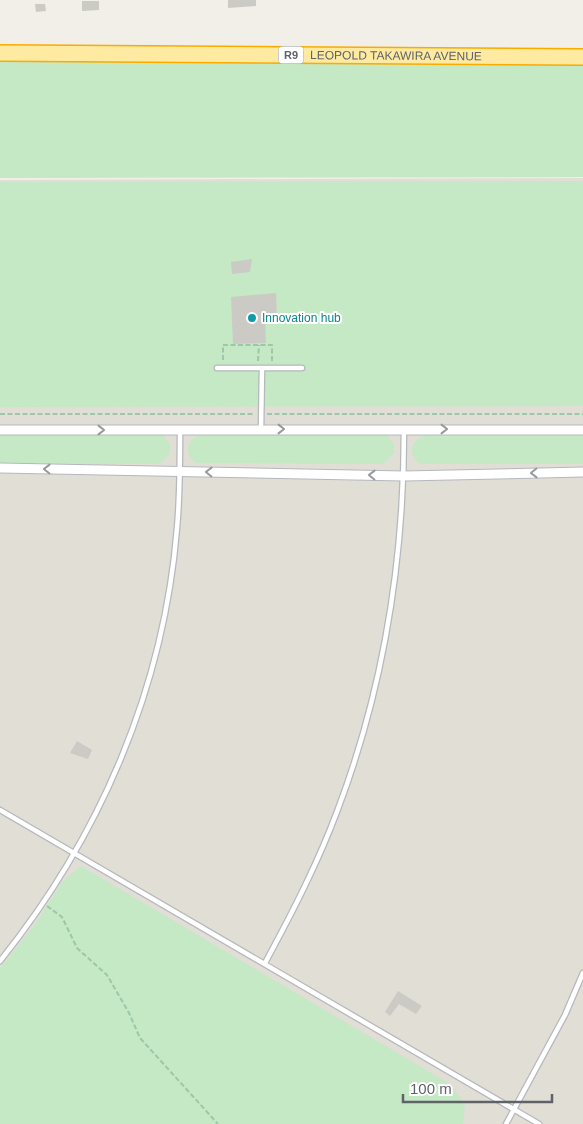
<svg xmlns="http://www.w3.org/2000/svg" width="583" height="1124" font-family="Helvetica,sans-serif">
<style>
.education{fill:#e1ded6}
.green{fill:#c5e8c5}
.building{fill:#cccac5}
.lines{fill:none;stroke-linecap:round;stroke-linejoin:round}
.service-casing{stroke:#b5b8bc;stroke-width:7}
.minor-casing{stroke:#b5b8bc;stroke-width:11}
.trunk-casing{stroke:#f9ab00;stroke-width:18}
.path{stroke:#9cc7a9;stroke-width:2;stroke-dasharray:5 2.5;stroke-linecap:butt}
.service{stroke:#fff;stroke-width:4.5}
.minor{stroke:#fff;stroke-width:9}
.trunk{stroke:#feeaa1;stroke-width:15}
.oneway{stroke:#979a9d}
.culture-dot{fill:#0f9aa8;stroke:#fff;stroke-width:2}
.labels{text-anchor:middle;stroke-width:4;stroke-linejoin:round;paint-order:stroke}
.shield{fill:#fff;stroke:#8f9295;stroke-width:1}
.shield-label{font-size:11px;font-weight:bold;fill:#5f6368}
.street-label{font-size:12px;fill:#5f6368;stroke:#fff}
.culture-label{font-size:12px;fill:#0d838f;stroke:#fff;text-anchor:start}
</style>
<rect width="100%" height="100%" fill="#f1efe8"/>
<path class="education" d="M583,178v946h-583v-944z"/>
<path class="green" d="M0,60l583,2v115l-583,1z
M583,181v225l-583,1v-225z
M0,435h162c7,5 9,10 8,19l-11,10 -159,-1z
M199,435h187c7,5 9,10 8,19l-11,10 -187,-1c-12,-9 -10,-22 3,-28z
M423,436h160v28h-163c-12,-9 -10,-22 3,-28z
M81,866l369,218 15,20 -2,20h-463v-156l33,-41 30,-46z"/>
<path class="building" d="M228,0h28v6l-28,2z
M82,1h17v9l-17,1z
M35,4h10l1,7 -10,1z
M252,259l-2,13 -18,2 -1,-12z
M276,293l1,25 -12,1 1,24 -33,1 -2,-47z
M77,741l15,9 -4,9 -18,-6z
M398,991l24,15 -6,8 -17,-10 -9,12 -5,-4z"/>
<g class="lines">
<g class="service-casing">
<path id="service" d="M217,368h85
M261,430l1,-62
M0,810l539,314
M0,961c100,-124 164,-273 177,-433 3,-32 3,-65 3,-98
M265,963c27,-50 53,-100 73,-154 46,-122 66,-250 66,-380
M506,1124l59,-109 18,-42"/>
</g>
<g class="minor-casing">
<path id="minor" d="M0,430h583
M0,468l404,8 179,-4"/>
</g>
<g class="trunk-casing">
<g id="trunk">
<path id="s1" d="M0,53l583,4"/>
</g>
</g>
<path class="path" d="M223,360v-15h49v16
M258,361l1,-16
M0,414h255
M267,414h316
M47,906l15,11 15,31 30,27 22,38 11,25 78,86"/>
<use href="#service" class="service"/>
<use href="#minor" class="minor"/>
<use href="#trunk" class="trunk"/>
</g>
<defs><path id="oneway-chevron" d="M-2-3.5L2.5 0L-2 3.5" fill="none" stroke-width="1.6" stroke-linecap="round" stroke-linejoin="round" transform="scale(1.25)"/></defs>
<g class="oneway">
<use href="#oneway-chevron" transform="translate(281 429)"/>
<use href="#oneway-chevron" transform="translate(444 429)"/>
<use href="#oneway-chevron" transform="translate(101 430)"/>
<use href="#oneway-chevron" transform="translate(47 469) rotate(-179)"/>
<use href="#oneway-chevron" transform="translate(209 472) rotate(-179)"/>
<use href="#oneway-chevron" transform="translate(534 473) rotate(179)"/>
<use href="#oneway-chevron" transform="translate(372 475) rotate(-179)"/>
</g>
<circle class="culture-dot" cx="252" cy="318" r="5"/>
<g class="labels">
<rect class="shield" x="278.5" y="46.5" width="25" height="17" rx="4"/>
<g class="shield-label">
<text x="291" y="59">R9</text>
</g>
<g class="street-label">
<text dy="4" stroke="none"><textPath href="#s1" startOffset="396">LEOPOLD TAKAWIRA AVENUE</textPath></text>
</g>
<g class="culture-label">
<text x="262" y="322">Innovation hub</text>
</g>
</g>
<path d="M403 1094v8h149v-8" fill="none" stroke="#5f6368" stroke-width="2.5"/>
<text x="410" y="1094" font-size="15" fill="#5f6368" stroke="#ffffff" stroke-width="4" paint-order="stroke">100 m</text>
</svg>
